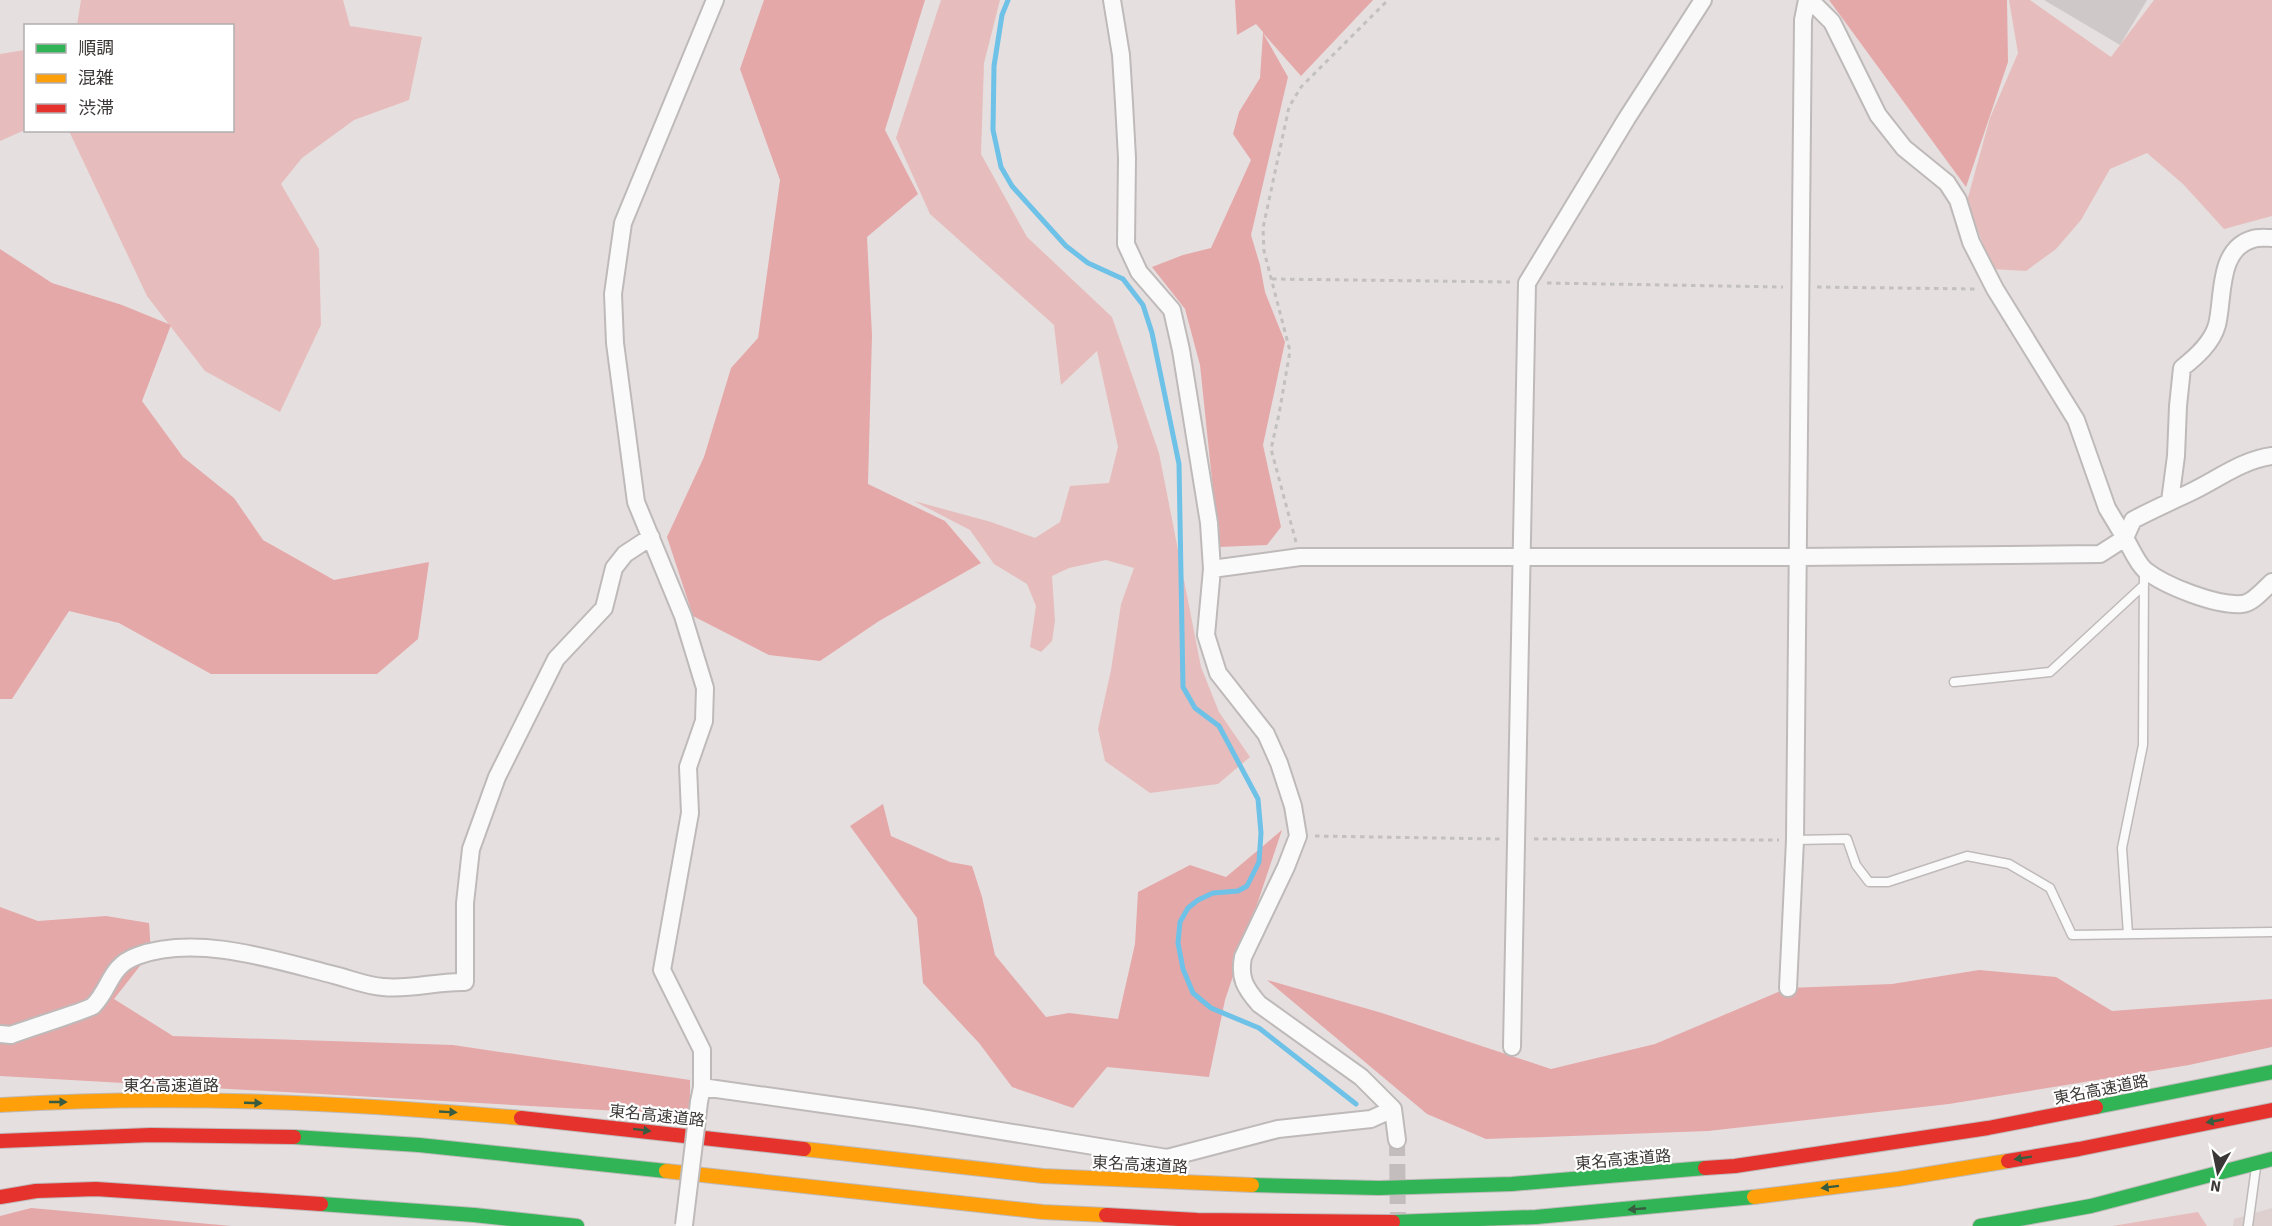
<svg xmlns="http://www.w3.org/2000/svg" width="2272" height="1226" font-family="'Source Sans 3','Noto Sans JP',sans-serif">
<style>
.built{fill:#ded0cf}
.green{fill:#e6bdbc}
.forest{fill:#e5a8a9}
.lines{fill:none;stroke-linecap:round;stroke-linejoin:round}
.stream{stroke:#6ec1e7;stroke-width:5}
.building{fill:#cec9c8}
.street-tunnel{stroke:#c4bdbd;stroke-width:16;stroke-dasharray:16 8;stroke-linecap:butt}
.lane-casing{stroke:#bfbaba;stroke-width:11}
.street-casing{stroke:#bfbaba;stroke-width:20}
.fast-casing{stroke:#bfbaba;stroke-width:16}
.slow-casing{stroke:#bfbaba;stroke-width:16}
.jam-casing{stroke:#bfbaba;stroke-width:16}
.path{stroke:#c3c0c0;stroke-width:3;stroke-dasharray:4.5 4.5;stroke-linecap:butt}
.lane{stroke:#fbfafa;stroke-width:8}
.street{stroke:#fbfafa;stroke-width:16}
.fast{stroke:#30b455;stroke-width:14}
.slow{stroke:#ff9f0a;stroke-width:14}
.jam{stroke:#e5322d;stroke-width:14}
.street-bridge-casing{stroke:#bfbaba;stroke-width:20;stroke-linecap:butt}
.street-bridge{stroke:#fbfafa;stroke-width:16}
.oneway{fill:#385c40}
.labels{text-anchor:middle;stroke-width:4.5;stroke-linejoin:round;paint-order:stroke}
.street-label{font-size:16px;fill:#3c3737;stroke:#fff}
</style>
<rect width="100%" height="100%" fill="#e6dfdf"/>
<path class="built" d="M2272,1208v18h-39l1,-7z"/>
<path class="green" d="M81,0h262l7,26 72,11 -13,63 -55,20 -52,38 -21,26 38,65 2,76 -41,87 -75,-41 -58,-75 -78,-165 163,-1v-104l-155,-1z
M941,0h59l-16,63 -3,91 46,83 85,80 47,136 42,214 18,45 31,45 -32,27 -68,9 -45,-32 -7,-32 13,-59 10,-66 13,-36 -28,-8 -37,8 -17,8 3,45 -3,20 -11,11 -11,-5 6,-41 -9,-22 -33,-20 -24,-34 -56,-29 77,21 44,16 25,-16 10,-36 39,-3 9,-36 -21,-96 -36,34 -7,-60 -124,-111 -34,-76z
M2009,0h21l81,57 43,-57h118v216l-48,13 -41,-45 -36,-31 -37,16 -29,51 -25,29 -30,22 -34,-2 -25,-68 23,-83 28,-65z
M25,50v80l-25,11v-87z
M2198,1212l9,14h-95z"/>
<path class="forest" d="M764,0h161l-40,130 33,64 -51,43 5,98 -4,149 77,37 36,42 -102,58 -59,40 -51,-6 -76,-39 -26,-79 37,-80 27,-89 27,-30 22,-158 -40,-111z
M1235,0h138l-72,76 -38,-43 25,44 -37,158 9,30 5,27 20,50 -22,103 18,82 -14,18 -48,2 -19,-182 -15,-56 -33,-42 31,-12 28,-7 40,-88 -18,-26 6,-22 21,-34 3,-45v-1l-7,-8 -19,11z
M1829,0h178l1,62 -42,125z
M0,249l52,34 70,22 49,20 -29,76 41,56 51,41 29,42 71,40 95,-18 -11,77 -41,35h-166l-92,-51 -50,-12 -57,88h-12z
M883,804l8,32 59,26 22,4 10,31 13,58 51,62 23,-4 49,6 17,-75 3,-52 52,-27 36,12 56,-47 -57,170 -16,77 -102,-10 -34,41 -61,-21 -33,-44 -56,-60 -6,-65 -67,-92z
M0,907l38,14 68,-5 43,7 2,29 -37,47 59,37 280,9 237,35v35l-690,-39z
M1979,970l77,7 56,34 160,-12v48l-83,18 -240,39 -241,27 -222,8 -59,-25 -160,-134 115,33 169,56 104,-25 133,-56 104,-4z
M31,1208l201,18h-232v-10z"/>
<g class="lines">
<path class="stream" d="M1008,0l-6,15 -8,51 -1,64 8,37 11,19 54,60 22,17 35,16 20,26 9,28 27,131 4,223 12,21 24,18 39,73 3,34 -2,29 -12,24 -9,5 -25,2 -15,7 -10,8 -8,14 -2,21 5,26 10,24 18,15 48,20 97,76"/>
</g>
<path class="building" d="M2044,0h103l-27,45z"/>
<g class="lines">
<path class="street-tunnel" d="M1397,1140l1,86"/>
<g class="lane-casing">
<path id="lane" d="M1954,682l96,-10 94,-87
M1795,840l52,-1 9,26 13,17h19l79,-26 42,8 41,24 22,47 200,-3
M2128,934l-6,-86 21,-103 1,-176
M2248,1226l8,-59"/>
</g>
<g class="street-casing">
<path id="street" d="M1112,0l9,55 3,48 3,55 -1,86 13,28 33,38 9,40 28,173 3,46 -6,66 12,38 48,61 13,29 14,43 5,30 -12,31 -43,90c-4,21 2,31 16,47l102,73 32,32 4,31
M2272,456c-30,4 -54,23 -81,36 -19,9 -39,18 -58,28l-8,18c6,10 12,25 20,32 20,16 71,36 97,34 11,-1 22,-15 30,-22
M2170,501l6,-45 2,-50 4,-38c14,-11 30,-25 35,-43 7,-28 0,-76 36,-86 5,-2 13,-1 19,-1
M1212,569l88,-12h498l302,-3 25,-16 -18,-30 -31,-88 -81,-131 -24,-47 -13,-42 -11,-17 -43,-35 -26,-33 -46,-93 -22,-22
M1788,988l7,-148 8,-820 4,-20
M0,1034l11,1c12,-5 77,-25 82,-29 18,-18 16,-40 44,-50 60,-22 138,4 197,19 16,4 33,11 49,12 28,3 54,-6 82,-5v-79l6,-54 26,-72 59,-118 48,-51 10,-40 11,-14 26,-17
M1512,1047l15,-764 100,-165 76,-118
M702,1087l213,30 252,41 111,-29 93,-10 22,-10
M699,1102l3,-15v-37l-40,-80 28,-157 -2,-46 16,-46 1,-33 -22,-72 -47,-114 -21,-159 -2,-49 10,-71 92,-223"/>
</g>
<g class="fast-casing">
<path id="fast" d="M2096,1107l176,-35
M294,1137l125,8 247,26
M1252,1185l127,3 133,-4 193,-16
M321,1204l153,11 103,11
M1393,1222l143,-5 218,-20
M1980,1226l111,-20 181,-47"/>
</g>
<g class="slow-casing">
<path id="slow" d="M0,1105c173,-11 349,-2 521,13
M804,1149l239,27 209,9
M666,1171l377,41 63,3
M1754,1197l144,-18 110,-18"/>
</g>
<g class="jam-casing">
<path id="jam" d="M521,1118l283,31
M0,1141l151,-6 143,2
M2008,1161l71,-12 193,-39
M1705,1168l30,-2 253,-38 108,-21
M0,1197l36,-6 60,-2 225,15
M1106,1215l91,5 196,2"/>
</g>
<path class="path" d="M1272,279l238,3
M1547,283l236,4
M1817,287l158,2
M1296,542l-25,-93 8,-35 11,-63 -26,-100 -1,-23 26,-121 12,-20 87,-87
M1315,836l185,3
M1534,839l245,1"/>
<use href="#lane" class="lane"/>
<use href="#street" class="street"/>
<use href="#fast" class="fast"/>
<use href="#slow" class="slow"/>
<use href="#jam" class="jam"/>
<g class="street-bridge-casing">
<path id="street-bridge" d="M684,1225l15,-123"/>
</g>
<use href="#street-bridge" class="street-bridge"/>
</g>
<defs><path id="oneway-solid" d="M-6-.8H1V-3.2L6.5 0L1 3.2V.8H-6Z" transform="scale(1.5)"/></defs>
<g class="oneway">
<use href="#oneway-solid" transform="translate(58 1102)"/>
<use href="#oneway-solid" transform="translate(253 1103) rotate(2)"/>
<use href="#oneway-solid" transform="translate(448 1112) rotate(3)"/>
<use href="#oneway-solid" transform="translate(2215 1121) rotate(169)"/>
<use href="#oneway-solid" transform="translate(642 1130) rotate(7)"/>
<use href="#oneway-solid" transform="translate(2023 1158) rotate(171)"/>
<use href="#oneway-solid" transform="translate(1830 1187) rotate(173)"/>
<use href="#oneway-solid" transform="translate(1637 1209) rotate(175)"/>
</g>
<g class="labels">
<g class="street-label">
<text x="171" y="1091">東名高速道路</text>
<text transform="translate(2101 1089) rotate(-11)" y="6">東名高速道路</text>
<text transform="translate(657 1115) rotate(6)" y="6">東名高速道路</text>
<text transform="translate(1623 1159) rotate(-5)" y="6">東名高速道路</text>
<text transform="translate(1140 1164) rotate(3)" y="6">東名高速道路</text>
</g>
</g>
<rect x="24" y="24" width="210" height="108" fill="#ffffff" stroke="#b1afaf" stroke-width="1.5"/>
<rect x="36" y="44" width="30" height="9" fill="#30b455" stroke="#b1afaf" stroke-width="1.5"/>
<text x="78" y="54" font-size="18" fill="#3c3737">順調</text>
<rect x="36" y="74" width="30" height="9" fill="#ff9f0a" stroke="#b1afaf" stroke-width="1.5"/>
<text x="78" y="84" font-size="18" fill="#3c3737">混雑</text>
<rect x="36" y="104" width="30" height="9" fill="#e5322d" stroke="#b1afaf" stroke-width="1.5"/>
<text x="78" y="114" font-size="18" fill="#3c3737">渋滞</text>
<g transform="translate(2218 1172) rotate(189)" stroke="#ffffff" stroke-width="4.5" paint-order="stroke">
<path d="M0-4.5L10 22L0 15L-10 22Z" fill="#3c3737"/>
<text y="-9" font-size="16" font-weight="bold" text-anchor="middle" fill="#3c3737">N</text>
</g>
</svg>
